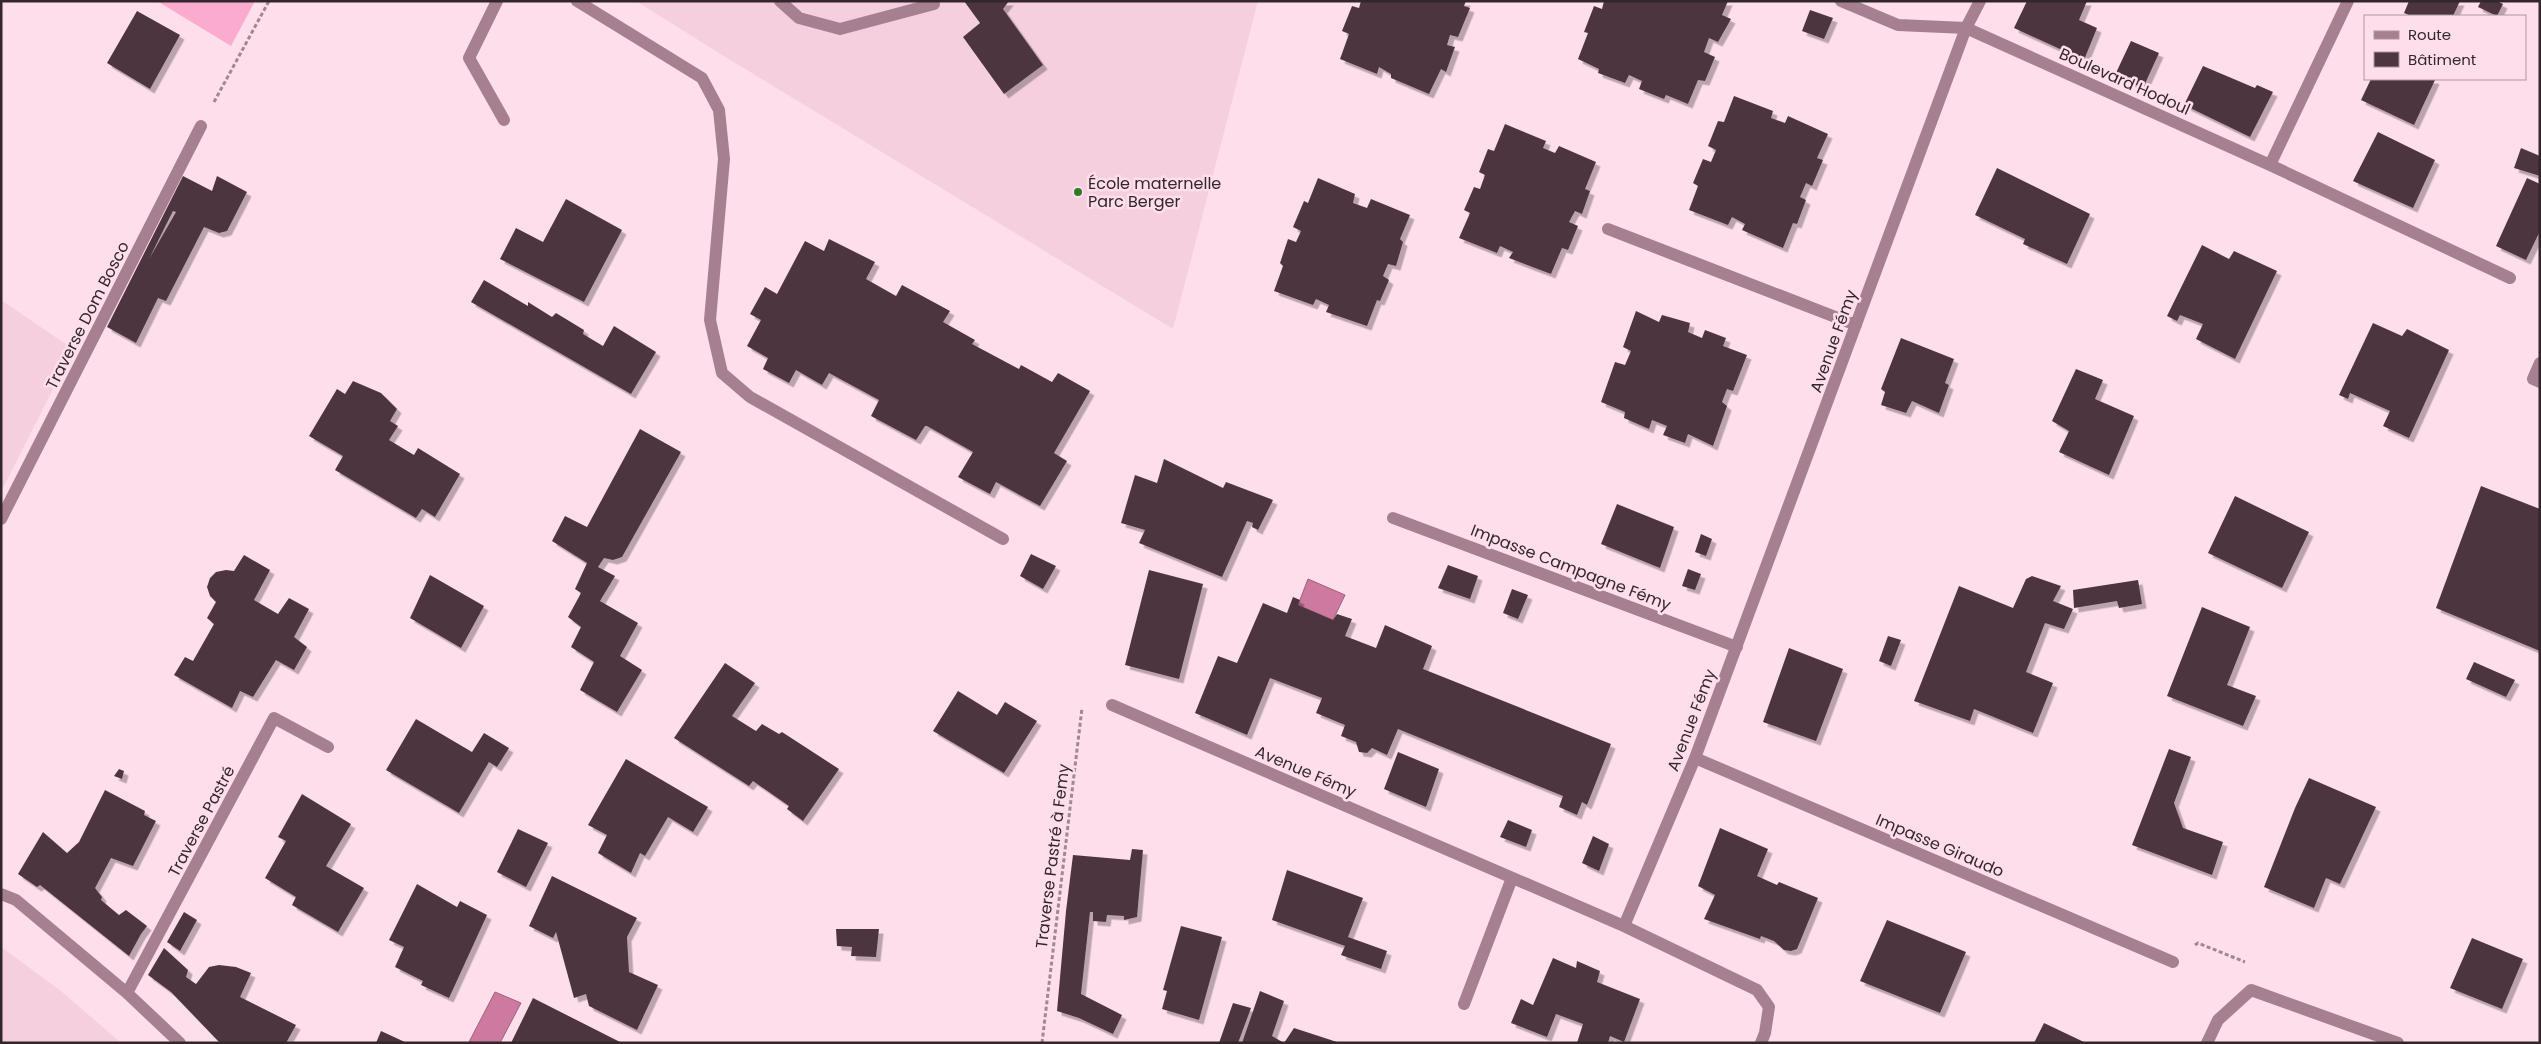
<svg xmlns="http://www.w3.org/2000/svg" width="2541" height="1044" font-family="Poppins,sans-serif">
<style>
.built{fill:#f6cfdf}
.green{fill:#fbabce}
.water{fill:#ce79a0;stroke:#a0607d}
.building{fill:#4e3640;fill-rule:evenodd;filter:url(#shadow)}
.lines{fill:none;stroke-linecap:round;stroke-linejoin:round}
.path{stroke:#9f8891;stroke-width:3;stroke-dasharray:4 2.5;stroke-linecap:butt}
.minor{stroke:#a68090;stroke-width:12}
.poi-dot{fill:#2c7c26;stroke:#fedeeb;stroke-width:2}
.labels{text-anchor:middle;stroke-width:5;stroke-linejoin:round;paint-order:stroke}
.street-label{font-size:16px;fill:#33272c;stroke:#fedeeb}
.poi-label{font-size:16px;fill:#33272c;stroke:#fedeeb;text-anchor:start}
</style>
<defs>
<filter id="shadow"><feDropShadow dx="4.5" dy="4.5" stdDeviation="0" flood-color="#0004"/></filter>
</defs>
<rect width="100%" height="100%" fill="#fedeeb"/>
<path class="built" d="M636,1h622l-85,328 -451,-274z
M1,300l72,49 -72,143z
M1,947l60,44 60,52h-120z"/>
<path class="green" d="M157,1h98l-24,45z"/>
<path class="water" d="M1308,579l37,16 -12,25 -35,-15z
M495,992l26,11 -21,40 -31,-1z"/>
<path class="building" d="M964,1h45l-6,8 40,56 -39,29 -41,-57 17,-14z
M1361,1h105l-2,5 6,2 -12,29 -8,-2 -3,10 8,2 -9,25 -5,-3 -12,25 -38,-16v-4l-12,-7 -2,7 -37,-15 9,-25 -7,-3 10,-25 7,2z
M1604,1h124l-6,14 9,4 -13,23 -9,-4 -5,14 11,5 -10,24 -7,-1 -10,24 -22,-9 -2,4 -25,-10 3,-8 -13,-6 -4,8 -27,-10 1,-4 -21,-10 10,-26 -4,-1 10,-26 8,3z
M2027,1h60l-8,19 18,8 -13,32 -70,-32z
M2409,1h51l-7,15h-42l-7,-3z
M2481,1h16l6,3 -6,12 -19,-9z
M1810,10l23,8 -9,21 -22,-8z
M137,11l43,24 -30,54 -43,-26z
M2131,41l28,12 -16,35 -28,-13z
M2203,66l52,22 2,-3 16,7 -23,45 -66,-32z
M2371,79h62l2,1 -21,45 -53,-25z
M1734,96l39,15 -2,7 14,5 3,-7 40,18 -11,24 6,2 -11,26 -6,-3 -6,14 6,3 -9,24 -4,-1 -10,25 -41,-18 3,-6 -13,-7 -4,8 -39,-15 9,-24 -5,-3 10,-24 8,3 5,-12 -8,-4 10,-25 6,1z
M1505,124l41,17 -3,7 12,5 4,-7 37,16 -11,27 5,2 -8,23 -7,-3 -6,11 9,4 -10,24 -6,-2 -11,26 -42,-16 4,-6 -13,-6 -3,7 -38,-15 11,-25 -6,-3 10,-23 6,2 5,-14 -6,-3 9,-23 6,2z
M2378,132l57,28 -22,48 -60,-27z
M2521,148l19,8v20l-26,-8z
M1997,168l93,46 -23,50 -44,-20 2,-5 -50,-24z
M183,176l29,15 5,-15 30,16 -20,39 -8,2 -15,-6 -38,74 -8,-3 -22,45 -29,-16zM173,211l3,1 -27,47z
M1318,178l37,16 -2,9 14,5 4,-9 39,16 -10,24 3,3 -7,24 -8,-2 -5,12 6,4 -9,21 -3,-1 -10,26 -41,-14 3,-7 -13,-6 -3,6 -39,-14 9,-25 -3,-3 8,-24 8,3 5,-11 -8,-4 11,-26 4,2z
M2527,178l13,6v47l-14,29 -30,-14z
M566,199l56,31 -38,72 -84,-43 16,-31 27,14z
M829,239l46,23 -9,17 30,17 6,-11 48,26 -7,11 32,18 -3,4 47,25 2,-4 31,17 6,-9 32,18 -36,62 13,8 -27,45 -44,-24 -6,12 -32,-17 15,-25 -46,-26h-2l-9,14 -45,-24 8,-16 -50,-27 -7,12 -26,-15 -7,13 -26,-14 5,-11 -21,-12 14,-26 -11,-6 15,-27 12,7 28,-53 19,10z
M2202,245l27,14 5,-8 43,20 -42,88 -39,-20 7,-15 -23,-9 -3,6 -10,-5z
M484,280l44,26v-4l24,15 4,-4 28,17 -1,4 20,12 11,-20 42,26 -25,42 -160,-92z
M1636,311l23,11 3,-7 28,8 -2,9 14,6 3,-8 21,8 -3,8 24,9 -14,36 -6,-2 -5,13 5,4 -14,40 -25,-12 -3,9 -22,-8 4,-9 -15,-6 -3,9 -25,-11 1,-6 -24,-10 14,-40 10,3 6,-14 -8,-4z
M2373,323l29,13 5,-7 42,21 -40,88 -26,-12 7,-15 -40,-18 -2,6 -9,-4z
M1901,338l53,21 -9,24 4,2 -10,28 -27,-12 -6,12 -25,-8 4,-13 -4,-3z
M2076,369l27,11 -8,19 39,17 -25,59 -50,-23 10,-21 -17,-10z
M353,381l28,12 16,16 -7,12 8,5 -9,14 25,15 4,-7 42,26 -25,43 -13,-8 -6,9 -81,-48 8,-14 -34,-20 28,-47 8,5z
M640,429l41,23 -59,105 -9,3 -9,-2 -6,9 17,9 -15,25 38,22 -18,33 22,14 -25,42 -37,-22 14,-28 -23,-15 10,-20 -13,-10 13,-24 -6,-4 12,-26 -35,-22 13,-25 22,11z
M1164,459l59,29 3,-6 47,18 -15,30 -6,-3 1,-4 -6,-2 -25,56 -83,-34 6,-13 -24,-7 14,-48 22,8z
M2481,486l59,23v142l-104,-43z
M2235,496l74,36 -27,56 -74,-35z
M1617,504l57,23 -14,41 -59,-24z
M1701,534l11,5 -6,17 -11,-4z
M1031,554l25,12 -13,23 -23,-13z
M244,555l26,15 -16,30 24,14 11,-16 20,11 -15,28 13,10 -13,23 -18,-10 -23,37 -13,-6 -8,17 -58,-33 11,-18 8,4 21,-37 -7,-6 9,-16 -6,-6 -3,-9 3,-9 6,-6 10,-2 8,1z
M1448,565l30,11 -8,23 -32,-11z
M1688,569l13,5 -6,16 -13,-4z
M1149,570l54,14 -24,95 -54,-14z
M430,575l54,31 -23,42 -51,-30z
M2032,576l29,10 -8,15 20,8 -9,20 -19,-6 -19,49 27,11 -20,50 -59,-24 -4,12 -56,-20 45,-115 54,22 13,-29z
M2138,580l4,24 -23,4 -2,-7 -43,7 -1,-18z
M1512,589l16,6 -10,24 -15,-6z
M1293,597l7,3 -2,5 35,15 4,-6 15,5 -7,17 31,12 9,-23 47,21 -9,23 188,75 -24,61 -5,-3 -5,13 -18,-8 4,-11 -165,-67 -11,26 -15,-7 -5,5 -8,-1 -3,-10 -15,-6 4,-11 -29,-12 6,-15 -52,-20 -23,57 -52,-22 23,-57 19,7 26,-60 24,10z
M2202,607l48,20 -23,58 29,11 -13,30 -76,-30z
M1888,636l13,4 -10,26 -12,-5z
M1789,648l54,21 -27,72 -53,-19z
M2474,662l41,18 -9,17 -40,-18z
M725,663l30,20 -23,33 24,15 6,-7 17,10 3,-2 57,37 -36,52 -16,-12 2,-3 -36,-25 -4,5 -75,-48z
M958,691l39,24 8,-13 32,19 -33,52 -71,-42z
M416,719l56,33 12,-19 25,15 -12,19 -8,-5 -30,51 -73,-43z
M2169,749l22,8 -17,46 9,25 40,14 -11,33 -80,-30z
M1398,752l41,17 -13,38 -42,-18z
M626,759l82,48 -15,25 -25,-15 -23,39 -5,-3 -9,20 -33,-20 9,-18 -19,-10z
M119,769l5,2 -2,8 -8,-3z
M2309,778l67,29 -36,77 -14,-6 -12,30 -50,-21 31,-79z
M105,790l40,21 -1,4 12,6 -23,45 -22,-8 -16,30 7,9 -1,3 18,15 7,-5 21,16 -6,8 -12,22 -89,-71 -3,2 -19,-13 25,-42 24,21 12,-11z
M302,794l49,30 -25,42 38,22 -26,44 -46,-27 4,-8 -31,-19 21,-37 -8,-4z
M1508,820l24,10 -6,17 -26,-10z
M1720,828l48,21 -11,27 20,9 2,-3 39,16 -21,51 -6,2 -7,-1 -10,-9 -13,-5 -1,3 -56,-20 11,-24 -17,-9z
M518,829l30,14 -22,44 -29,-15z
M1593,836l16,8 -10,27 -17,-8z
M1132,849l11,1 -6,67 -13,3v-4l-17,-1 -1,7 -13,-1v-9h-3l-9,82 41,21 -9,19 -34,-16 -22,-7 9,-100 7,-56 57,5z
M1287,870l76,28 -15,39 39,14 -6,18 -40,-14 4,-9 -73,-26z
M552,876l85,42 -10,19 2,35 29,13 -21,45 -48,-24 -3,-12 -12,4 -18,-66 -3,6 -24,-12z
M417,884l40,23 3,-6 27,14 -38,83 -28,-13 2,-4 -28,-14 9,-20 -15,-7z
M184,912l13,8 -17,31 -13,-9z
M1887,920l79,32 -26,61 -80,-32z
M1181,926l41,11 -23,83 -37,-11 5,-18 -4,-1z
M836,929h43l-3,28 -25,-1 1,-9 -15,-1z
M2472,938l51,21 -21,50 -52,-21z
M164,948l24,22 -2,7 10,7 13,-17 10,-2 17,2 15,6 -11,24 56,28 -10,18h-66l-49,-51 -23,-17z
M1553,958l23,10 1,-7 23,10 -3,11 43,17 -16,43 -14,-6 -2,7h-31l6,-19 -27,-10 -9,23 -36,-14 10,-24 12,6z
M1260,991l24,10 -12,35 12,7h-42z
M533,998l89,45h-111z
M1233,1003l18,5 -13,35h-19z
M2044,1023l42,20h-52z
M1294,1028l43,14v1h-53z
M381,1031l26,12h-31z"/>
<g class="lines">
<path class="path" d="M214,102l55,-101
M2195,945l3,-2 47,19
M1042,1043l40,-335"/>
<path class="minor" d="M497,1l-28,57 35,62
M577,1l125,77 17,32 5,49 -14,161 12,53 28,24 253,142
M780,1l19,17 41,11 94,-25
M1841,1l57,24 68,3 304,137 240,113
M2270,165l78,-164
M1608,229l248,96
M2540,363l-7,16 7,3
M1393,518l344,129
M1,519l200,-393
M1112,705l512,221 133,64 12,17 -4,26 -4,10
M1695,758l478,204
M1,894l15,6 111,93 53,50
M1624,926l71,-168 271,-730 14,-27
M127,993l147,-275 54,29
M1464,1004l48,-126
M2207,1043l11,-23 33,-30 147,53"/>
</g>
<circle class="poi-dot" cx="1078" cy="192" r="5"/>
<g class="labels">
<g class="street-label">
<text transform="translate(2125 81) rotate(24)" y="6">Boulevard Hodoul</text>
<text transform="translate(87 315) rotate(-63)" y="6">Traverse Dom Bosco</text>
<text transform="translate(1833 341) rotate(-70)" y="6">Avenue Fémy</text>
<text transform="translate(1571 567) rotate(21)" y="6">Impasse Campagne Fémy</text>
<text transform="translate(1691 720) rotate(-69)" y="6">Avenue Fémy</text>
<text transform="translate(1306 771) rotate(23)" y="6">Avenue Fémy</text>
<text transform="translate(201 821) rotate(-62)" y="6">Traverse Pastré</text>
<text transform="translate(1940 845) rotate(23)" y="6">Impasse Giraudo</text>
<text transform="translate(1052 856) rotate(-83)" y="6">Traverse Pastré à Femy</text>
</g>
<g class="poi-label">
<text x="1088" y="189">École maternelle<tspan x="1088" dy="18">Parc Berger</tspan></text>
</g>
</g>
<rect width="2541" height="1044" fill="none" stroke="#33272c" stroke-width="5"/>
<rect x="2364" y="15" width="162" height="65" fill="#fedeeb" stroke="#ad959f"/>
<rect x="2374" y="31" width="25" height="8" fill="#a68090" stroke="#ad959f"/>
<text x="2408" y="40" font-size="15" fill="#33272c">Route</text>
<rect x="2374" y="52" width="25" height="15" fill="#4e3640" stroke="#ad959f"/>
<text x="2408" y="65" font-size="15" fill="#33272c">Bâtiment</text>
</svg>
